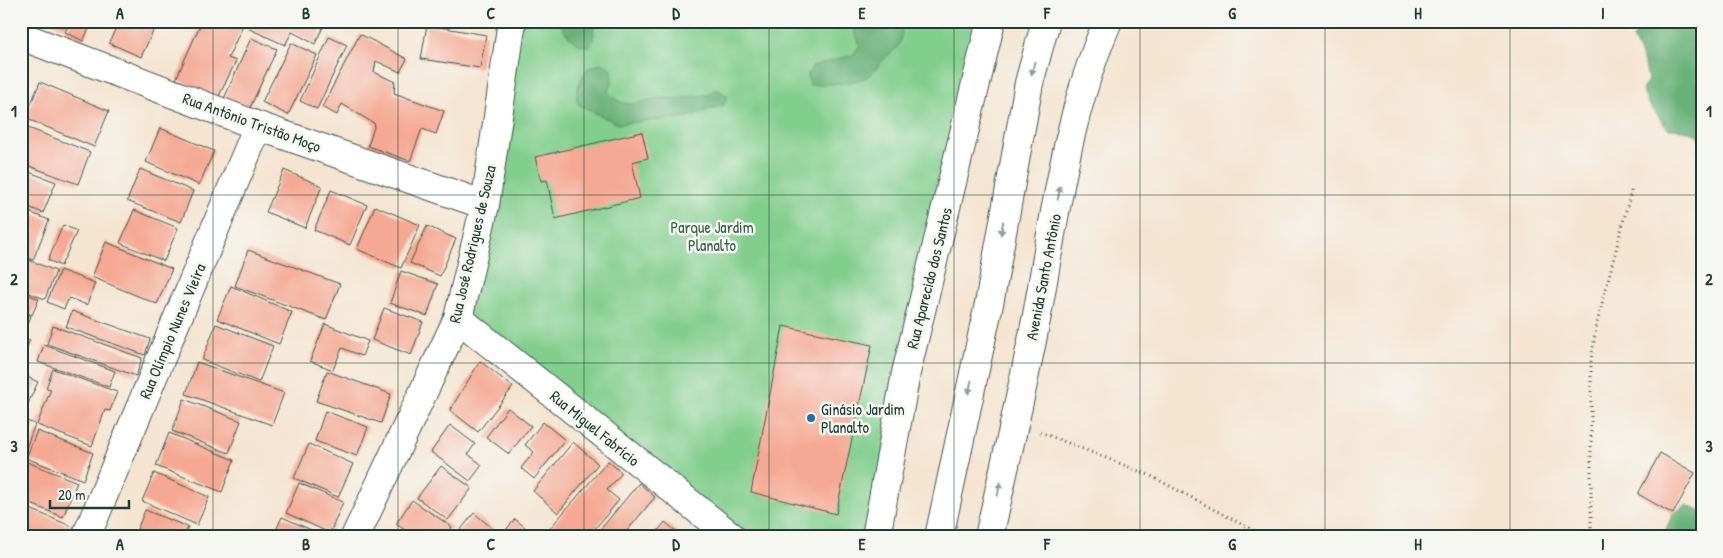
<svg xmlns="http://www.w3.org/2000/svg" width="1723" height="558" font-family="'Patrick Hand',sans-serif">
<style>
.green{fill:#82ce8d;stroke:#508660}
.forest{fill:#69b178;stroke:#447756}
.building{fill:#f5a893}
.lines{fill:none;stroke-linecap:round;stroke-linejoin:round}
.minor-casing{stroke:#3f564b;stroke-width:30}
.path{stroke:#3f564b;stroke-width:3;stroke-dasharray:1 4;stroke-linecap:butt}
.minor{stroke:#fff;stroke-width:28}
.oneway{fill:#8f9e9a}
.grid{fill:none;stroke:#1f3d34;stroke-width:1;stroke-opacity:0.55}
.poi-dot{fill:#1f6fb2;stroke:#f6f6f2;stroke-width:2}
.labels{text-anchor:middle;stroke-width:5;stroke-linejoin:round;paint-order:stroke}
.street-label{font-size:16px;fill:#1f3d34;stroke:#f6f6f2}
.park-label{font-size:16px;fill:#38614a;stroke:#f6f6f2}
.poi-label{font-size:16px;fill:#1f3d34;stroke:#f6f6f2;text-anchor:start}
.neatline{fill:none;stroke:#1f3d34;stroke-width:2}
.grid-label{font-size:16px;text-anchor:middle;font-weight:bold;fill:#1f3d34}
</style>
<rect width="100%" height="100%" fill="#f6f6f2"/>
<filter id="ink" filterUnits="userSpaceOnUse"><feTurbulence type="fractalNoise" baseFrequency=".02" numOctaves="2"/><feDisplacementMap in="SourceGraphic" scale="10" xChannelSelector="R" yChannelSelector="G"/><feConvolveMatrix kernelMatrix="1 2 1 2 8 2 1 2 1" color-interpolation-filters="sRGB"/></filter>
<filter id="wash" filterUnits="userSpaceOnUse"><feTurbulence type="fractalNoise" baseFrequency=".0096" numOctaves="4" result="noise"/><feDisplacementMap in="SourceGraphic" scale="20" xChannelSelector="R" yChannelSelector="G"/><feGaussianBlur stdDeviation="1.12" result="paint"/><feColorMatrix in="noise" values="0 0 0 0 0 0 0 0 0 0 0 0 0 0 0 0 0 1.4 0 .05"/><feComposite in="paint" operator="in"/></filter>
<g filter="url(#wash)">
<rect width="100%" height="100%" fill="#f5e4d0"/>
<path class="green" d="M520,21h465l-116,516h-125l-277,-220z"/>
<path class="forest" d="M559,21h39l-5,6 1,9 -4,10c-16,1 -24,-12 -31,-25z
M860,21h37l5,7c-2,21 -4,18 -18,31 -5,4 -8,11 -13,15 -12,10 -45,10 -61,11l-3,-9 6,-10 40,-11 7,-10 -6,-14z
M1603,21h30l-10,14 -14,-6z
M1652,21h50v121l-4,-7 -14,-5 -16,-1 -20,-26 -6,-13 6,-10 -3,-15 -12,-27 8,-9z
M602,63l10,6v14l-4,9c18,20 28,10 50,6 5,-1 11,1 16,1 12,-1 22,-4 35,-4l7,-7 11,8 -3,9 -37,12 -69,7 -40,-20c-4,-14 3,-25 10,-36z
M1686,505l16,7v25h-45l8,-6 8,-17z"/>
<g id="blocks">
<path class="building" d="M49,21h19l-3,7z
M71,21h22l-10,20 -18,-9z
M119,21h39l-17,36 -32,-14z
M202,21h38l4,2 -16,35 8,3 -18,37 -42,-19z
M250,21h76l-11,23 -23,-12 -7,13 -38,-17z
M427,25l59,10 -6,33 -59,-9z
M360,34l47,25 -7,13 -24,-11 -2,11 21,10 -1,11 50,18 -8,23 -14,-5 -12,32 -42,-15 7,-22 -33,-20 -5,11 -15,-8z
M329,37l18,8 -30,64 -17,-8z
M251,38l26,11 -30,65 -25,-11z
M291,43l26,12 -29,60 -26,-13z
M40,82l69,29 -15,36 -69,-29z
M23,126l67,26 -12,32 -57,-21z
M160,128l54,23 -15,34 -53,-23z
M642,132l6,26 -16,4 8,36 -85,21 -8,-39 -6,1 -6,-24z
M21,169l35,13 -13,31 -22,-9z
M140,169l53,22 -12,31 -54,-21z
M284,170l38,16 -17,42 -39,-16z
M331,190l36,15 -17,40 -36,-15z
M375,206l45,19 -19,43 -44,-19z
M21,209l28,11 -16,40 -12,-5z
M134,210l44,18 -14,33 -44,-18z
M63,225l14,6 -16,35 -13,-6z
M427,226l29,13 -16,37 -30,-13z
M106,242l66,27 -15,35 -65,-27z
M248,250l92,34 -14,36 -91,-34z
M21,257l35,14 -11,28 -24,-9z
M60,270l35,13 -8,22 -18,-7 -5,11 -17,-7z
M401,271l37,13 -11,32 -37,-13z
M231,286l61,26 -13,32 -62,-25z
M21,292l18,7 -7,16 -11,-5z
M384,308l39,14 -12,33 -39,-15z
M72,311l78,28 -5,16 -79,-28z
M21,312l10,4 -7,18 -3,-1z
M216,324l57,22 -14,36 -57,-22z
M325,324l43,17 -6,15 -20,-8 -9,22 -23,-9z
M53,326l89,32 -6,18 -89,-32z
M783,326l89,19 -36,169 -85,-22z
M21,337l9,3 -9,21z
M44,345l71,26 -6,16 -71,-25z
M480,361l33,26 -35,45 -28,-22z
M197,362l87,31 -12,32 -86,-31z
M53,369l64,23 -7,19 -5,-1 -13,36 -55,-21 14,-36 -5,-1z
M327,371l64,23 -10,29 -65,-22z
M21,374l17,8 -15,32 -2,-1z
M184,399l57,22 -12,32 -57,-22z
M508,408l23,18 -22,28 -23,-17z
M325,411l43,16 -11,29 -42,-15z
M21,419l14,5 -9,24 -5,-2z
M543,422l22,18 -31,39 -13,-11 13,-16 -9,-7z
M450,425l25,19 -7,10 14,11 -12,16 -39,-29z
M37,431l56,22 -10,27 -57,-22z
M169,433l65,27 -12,32 -66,-26z
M573,442l25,22 -40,49 -25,-22z
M309,444l44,20 -15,33 -44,-19z
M1660,453l35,20 -22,41 -35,-20z
M22,460l55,22 -14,35 -42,-17z
M608,461l14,12 -15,17 12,10 -31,37h-40l-3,-3z
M441,466l31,22 -24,32 -31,-22z
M154,473l55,24 -12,28 -55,-24z
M299,483l44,19 -13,31 -44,-20z
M639,483l16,14 -33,40h-28z
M412,500l40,27 -7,10h-30l-19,-13z
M21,505l57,24 -3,8h-54z
M145,510l43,17 -4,10h-50z
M474,513l23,19 -4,5h-38z
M282,517l45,20h-54z
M515,519l22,18h-37z
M665,522l18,15h-30z"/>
</g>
</g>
<g filter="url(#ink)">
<use href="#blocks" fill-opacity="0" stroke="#3f564b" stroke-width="1"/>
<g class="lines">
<g class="minor-casing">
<path id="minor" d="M21,36l237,90 227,79
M458,318l274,219
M86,537l172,-411
M355,537l103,-219 27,-113 27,-184
M876,537l30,-164 85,-352
M939,537l51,-238 39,-216 17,-62
M989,537c16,-74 34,-148 48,-222 18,-99 30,-201 71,-294"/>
</g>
<path class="path" d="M1040,432l109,43 117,62
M1591,537v-177l6,-37 35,-135"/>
<use href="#minor" class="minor"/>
</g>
<defs><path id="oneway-solid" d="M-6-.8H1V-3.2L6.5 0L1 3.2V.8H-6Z" transform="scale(1.25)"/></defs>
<g class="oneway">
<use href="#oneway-solid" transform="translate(1033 68) rotate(103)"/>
<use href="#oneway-solid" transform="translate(1059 193) rotate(-79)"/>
<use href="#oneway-solid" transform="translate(1002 228) rotate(100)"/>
<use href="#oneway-solid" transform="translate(970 387) rotate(102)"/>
<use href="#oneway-solid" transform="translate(999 489) rotate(-78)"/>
</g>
</g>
<path class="grid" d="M213,21v516M398,21v516M584,21v516M769,21v516M954,21v516M1140,21v516M1325,21v516M1510,21v516M21,195h1681M21,363h1681"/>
<circle class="poi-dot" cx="811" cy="418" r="5"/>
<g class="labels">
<g class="street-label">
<text transform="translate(252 122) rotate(20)" y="6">Rua Antônio Tristão Moço</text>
<text transform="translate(472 244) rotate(-77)" y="6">Rua José Rodrigues de Souza</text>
<text transform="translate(1043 277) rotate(-79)" y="6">Avenida Santo Antônio</text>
<text transform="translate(929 278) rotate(-76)" y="6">Rua Aparecido dos Santos</text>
<text transform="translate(172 331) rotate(-67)" y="6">Rua Olímpio Nunes Vieira</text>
<text transform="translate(595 428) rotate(39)" y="6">Rua Miguel Fabrício</text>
</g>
<g class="park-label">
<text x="712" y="233">Parque Jardim<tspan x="712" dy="18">Planalto</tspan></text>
</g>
<g class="poi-label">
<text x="821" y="415">Ginásio Jardim<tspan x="821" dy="18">Planalto</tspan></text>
</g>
</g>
<rect width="1723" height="558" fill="none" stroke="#f6f6f2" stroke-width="55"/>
<path d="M50 500v8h79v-8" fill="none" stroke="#1f3d34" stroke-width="2.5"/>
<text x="58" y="500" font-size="15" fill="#1f3d34" stroke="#f6f6f2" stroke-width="4" paint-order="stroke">20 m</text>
<rect x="28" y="28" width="1668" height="502" class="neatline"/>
<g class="grid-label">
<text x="120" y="19">A</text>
<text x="306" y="19">B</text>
<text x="491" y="19">C</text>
<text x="676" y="19">D</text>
<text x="862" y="19">E</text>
<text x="1047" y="19">F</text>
<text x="1232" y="19">G</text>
<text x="1418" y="19">H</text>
<text x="1603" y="19">I</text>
<text x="14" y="117">1</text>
<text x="1709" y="117">1</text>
<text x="14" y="285">2</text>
<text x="1709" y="285">2</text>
<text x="14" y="452">3</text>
<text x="1709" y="452">3</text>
<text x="120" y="550">A</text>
<text x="306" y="550">B</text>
<text x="491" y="550">C</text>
<text x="676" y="550">D</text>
<text x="862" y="550">E</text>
<text x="1047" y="550">F</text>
<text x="1232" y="550">G</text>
<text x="1418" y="550">H</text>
<text x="1603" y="550">I</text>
</g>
</svg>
